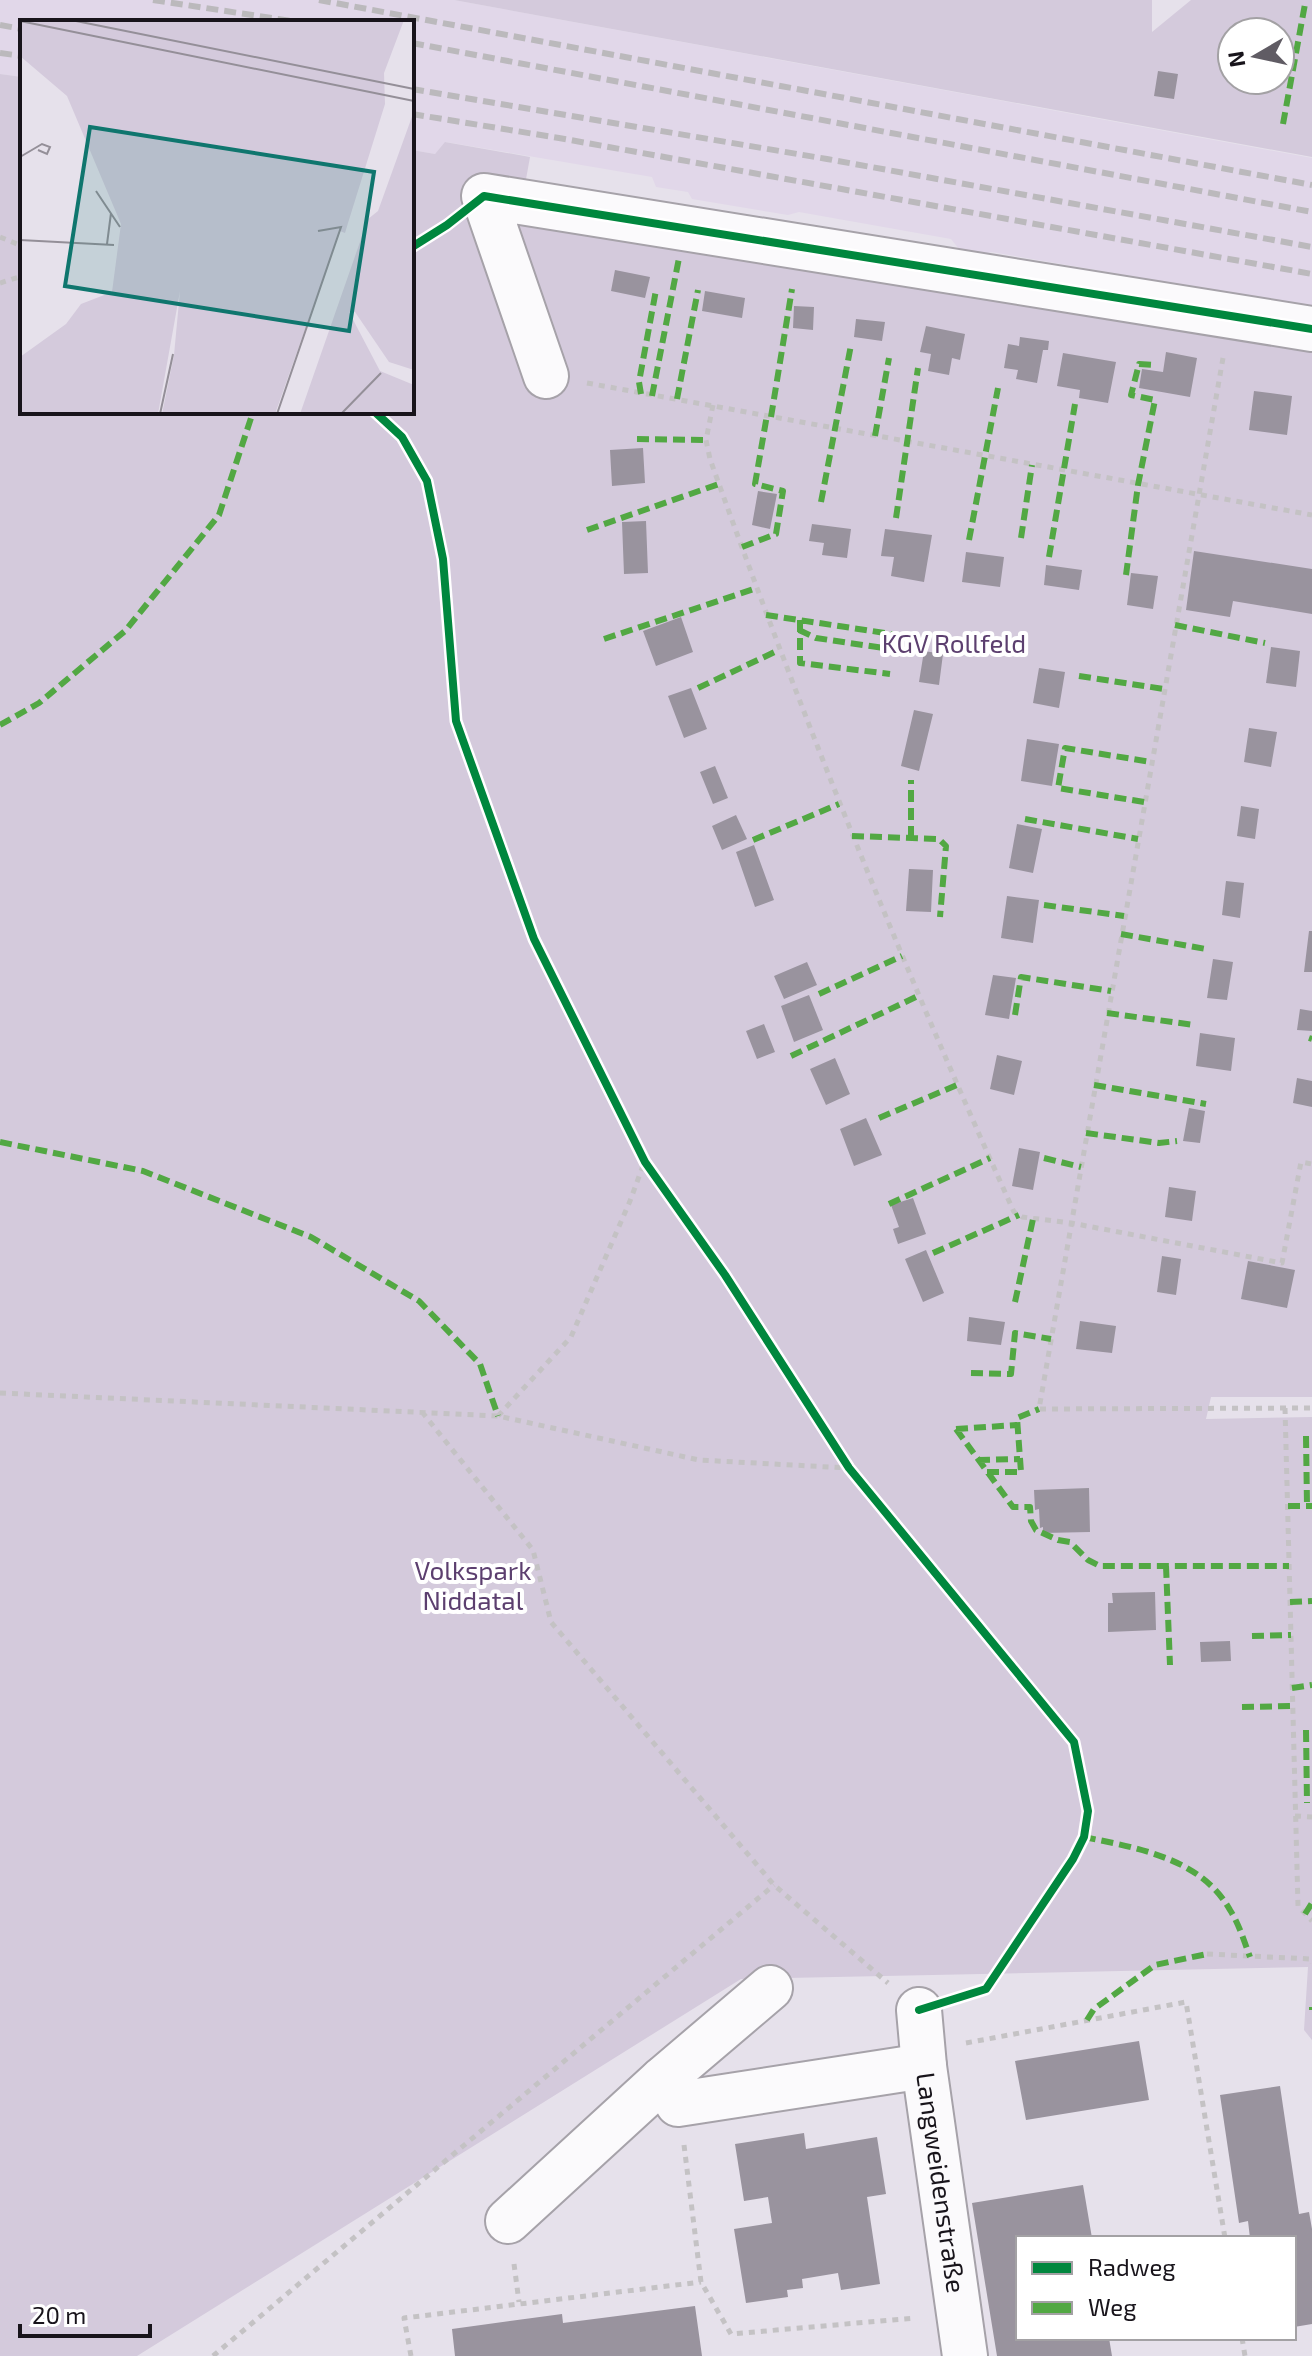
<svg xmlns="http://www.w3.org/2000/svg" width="1312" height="2356" font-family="'Exo 2',sans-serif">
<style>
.built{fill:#e1d7e9}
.green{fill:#d4cadc;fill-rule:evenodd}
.building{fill:#99939e}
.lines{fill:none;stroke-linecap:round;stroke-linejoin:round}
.minor-casing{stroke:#a6a2a9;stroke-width:48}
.path{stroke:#c4c2c4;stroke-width:5;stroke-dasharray:6 6;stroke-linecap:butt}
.minor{stroke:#fbfafc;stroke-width:44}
.rail{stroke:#bbb9bc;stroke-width:6;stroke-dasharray:12 6;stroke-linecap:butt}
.quiet{stroke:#52a843;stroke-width:6;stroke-dasharray:12 6;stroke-linecap:butt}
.cycleway-casing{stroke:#fff;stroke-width:13}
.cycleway{stroke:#00873e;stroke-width:8}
.labels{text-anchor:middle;stroke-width:8;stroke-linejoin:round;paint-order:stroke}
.park-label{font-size:26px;fill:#5c3f6f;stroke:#fff}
.street-label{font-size:26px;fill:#18141b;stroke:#fff}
.inset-road{fill:none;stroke:#948f98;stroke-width:2}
.view{fill:#0f766e;fill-opacity:0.15;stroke:#0f766e;stroke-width:4}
.inset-edge{fill:none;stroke:#18141b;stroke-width:4}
</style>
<rect width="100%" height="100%" fill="#e6e1eb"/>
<path class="built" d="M0,0h454l858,158v149l-320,-55 -9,2 -24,-5 -8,-10 -152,-27 -11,3 -96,-16 -4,-7 -32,-5 -4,-10 -206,-35 -11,12 -23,-4v-128h-390v55l-22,-3z"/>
<path class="green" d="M454,0h698v32l39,-32h121v157zM1232,32h48v48h-48z
M0,74l22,3v335h390v-262l23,4 10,-12 85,15 -9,50 791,134v1056h-101l-5,22 106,-2v623l-8,-10 4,-63 -567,12 -604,377h-137z"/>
<path class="building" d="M1158,71l20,3 -4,25 -20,-3z
M615,270l35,7 -5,21 -34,-7z
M705,291l40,7 -3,20 -40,-7z
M794,306l20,1 -1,23 -20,-2z
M856,319l29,3 -3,19 -28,-4z
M926,326l39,8 -5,26 -8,-2 -3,17 -21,-4 3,-17 -11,-2z
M1020,337l29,4 -1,9h-5l-6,33 -21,-4 2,-9 -14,-2 4,-24 11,2z
M1166,352l31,6 -7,39 -51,-9 3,-19 21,3z
M1063,353l53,9 -8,41 -29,-5 1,-8 -23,-4z
M1254,391l38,5 -5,39 -38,-5z
M643,448l2,35 -33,3 -2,-36z
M758,491l19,3 -7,35 -18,-4z
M646,521l2,52 -24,1 -2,-52z
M812,524l39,5 -4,29 -25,-3 2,-12 -15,-2z
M885,529l47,6 -8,47 -33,-6 3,-19 -13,-1z
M1194,551l118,18v45l-79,-13 -3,16 -44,-7z
M966,552l38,5 -4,30 -38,-5z
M1046,565l36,5 -3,20 -35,-5z
M1131,573l27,3 -5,33 -26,-4z
M681,617l12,35 -37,14 -13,-35z
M1271,647l29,4 -4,36 -30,-4z
M924,651l19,3 -4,31 -20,-3z
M1039,668l26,4 -6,36 -26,-5z
M691,688l16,41 -23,9 -16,-42z
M914,710l19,4 -14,57 -18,-5z
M1249,728l28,4 -6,35 -27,-5z
M1027,739l32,5 -7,42 -31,-5z
M715,766l13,32 -15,6 -13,-32z
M1241,806l18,3 -4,30 -18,-3z
M736,815l11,24 -25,11 -10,-24z
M1017,824l25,5 -9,44 -24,-5z
M754,845l20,55 -19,7 -19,-55z
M909,869l24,1 -2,42 -25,-1z
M1226,881l18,2 -4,35 -18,-3z
M1007,896l32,4 -6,43 -32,-5z
M1309,931h3v41h-8z
M1213,959l20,3 -6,38 -20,-2z
M807,962l10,23 -33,14 -10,-23z
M993,975l23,3 -7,41 -24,-4z
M809,995l14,35 -29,12 -13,-36z
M1300,1009l12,2v20l-15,-1z
M764,1024l11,28 -18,7 -11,-28z
M1200,1033l35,5 -4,33 -35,-5z
M997,1055l25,6 -8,34 -24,-6z
M835,1058l15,36 -24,11 -16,-36z
M1297,1078l15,3v26l-19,-4z
M1189,1108l16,3 -5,32 -17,-2z
M866,1118l16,37 -28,11 -14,-37z
M1019,1148l21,4 -7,38 -21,-4z
M1169,1187l27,4 -4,30 -27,-4z
M913,1198l13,36 -28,10 -5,-15 6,-2 -8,-22z
M926,1250l18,43 -21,9 -18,-43z
M1162,1256l19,3 -5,36 -19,-3z
M1248,1261l47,9 -8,38 -46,-9z
M969,1317l36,5 -4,23 -34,-4z
M1080,1321l36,5 -4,27 -36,-4z
M1089,1488l1,44 -47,1v-6l-3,1 -1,-19 -4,1 -1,-20z
M1155,1592l1,38 -48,2v-29h5l-1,-10z
M1230,1641l1,20 -30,1 -1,-20z
M1139,2041l10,59 -123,20 -11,-59z
M1280,2086l19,128 10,-2 3,17v95l-18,3v-89h-44l-2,-17 -9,2 -19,-128z
M804,2133l2,16 71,-12 9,57 -19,3 13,87 -39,6 -3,-17 -36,6 1,9 -16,2 1,7 -42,6 -12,-74 38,-6 -4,-26 -24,4 -9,-57z
M1083,2185l9,53h-74v100h91l3,18h-115l-25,-153z
M695,2306l7,50h-247l-3,-27 110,-15 1,9z"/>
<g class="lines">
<g class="minor-casing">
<g id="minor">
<path d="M546,376l-62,-180 828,133"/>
<path id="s1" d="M919,2010l5,56 41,290"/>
<path d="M663,2079l15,25 246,-38"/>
<path d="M508,2221l155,-142 107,-91"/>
</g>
</g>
<path class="path" d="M0,237l22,9
M412,247l37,-23
M0,283l22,-7
M1223,358l-184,1051 273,-1
M587,383l725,132
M713,405l-7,35 4,19c91,255 192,506 304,753l8,5 49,6 211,40 19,-101 11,2
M375,412l27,25 25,44 16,78 13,162 78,218 111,223 80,113 124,193 225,274 14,69 -4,26 -11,22 -87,130 -27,9
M0,1393l498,23 201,44 149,8
M1285,1408l13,498 14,15
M422,1412l111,138 18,72 223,263 114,98
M498,1416l73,-79 59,-136 14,-38
M1295,1816l17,1
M1207,1954l104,5 1,4
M966,2043l220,-41 39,236
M684,2145l17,137 30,52 184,-16
M514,2264l5,38
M1242,2338l3,18
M213,2356l561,-471
M411,2356l-7,-38 297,-36"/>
<use href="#minor" class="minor"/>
<path class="rail" d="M153,0l145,22
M319,0l993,185
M0,25l22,4
M412,43l900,169
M0,53l22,3
M412,89l415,70 485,88
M412,114l147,24 753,136"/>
<path class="quiet" d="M1283,124l22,-120
M641,394l-2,-12 17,-92
M652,396l27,-138
M677,399l21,-109
M771,417l21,-128
M875,436l14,-78
M637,439l69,1
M821,502l30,-157
M896,518l22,-150
M587,530l132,-46
M1021,538l11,-73
M969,540l29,-152
M742,547l34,-13 7,-43 -28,-7 12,-69
M1049,557l26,-153
M1126,575l12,-90 17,-85 -24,-5 8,-31 17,1
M766,615l152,23
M800,620v43l90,11
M1175,625l90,18
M799,630l17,8 74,11
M604,639l153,-51
M1079,676l85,13
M698,688l81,-38
M0,725l39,-22 86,-72 94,-116 34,-103
M1144,802l-86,-14 7,-40 86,14
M1025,819l113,20
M852,836l87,3 7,7 -6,71
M911,838v-58
M753,840l86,-36
M1044,905l80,11
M1121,934l85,15
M819,994l83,-38
M1107,1013l87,12
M1015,1015l6,-38 90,14
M1309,1038l3,1
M791,1056l127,-60
M1094,1085l112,19
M879,1118l78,-33
M1086,1133l73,10 18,-2
M0,1142l143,29 168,66 108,64 61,63 18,52
M1044,1158l37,9
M889,1204l101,-46
M933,1253l86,-38
M1015,1302l18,-83
M971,1373l40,1 4,-41 36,6
M956,1429l57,78h17l1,14 5,9 22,10 12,2 18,18 12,6h189
M956,1429l61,-4
M1306,1436l1,70
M978,1460l42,-1
M987,1472h34l-4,-54 22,-9
M1288,1506h24
M1166,1566l4,99
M1290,1602l22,-1
M1252,1636l39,-1
M1292,1688l20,-3
M1242,1707l50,-1
M1306,1730l1,73
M1084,1837c53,11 117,21 146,73 9,14 14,31 20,47
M1305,1914l7,-11
M1312,2007v3
M1087,2020l7,-11 61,-44 52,-11"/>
<g class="cycleway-casing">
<path id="cycleway" d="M412,247l35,-22 37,-29 828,133
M375,412l27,25 25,44 16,78 13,162 78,218 111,223 80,113 124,193 225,274 14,69 -4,26 -11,22 -87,130 -67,21"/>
</g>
<use href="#cycleway" class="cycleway"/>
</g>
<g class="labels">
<g class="park-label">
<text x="954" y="653">KGV Rollfeld</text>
<text x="473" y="1580">Volkspark<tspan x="473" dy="30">Niddatal</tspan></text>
</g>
<g class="street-label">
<text dy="9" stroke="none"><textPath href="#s1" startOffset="174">Langweidenstraße</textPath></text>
</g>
</g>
<g transform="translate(20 20)">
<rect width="394" height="394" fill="#e6e1eb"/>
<path d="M0,0h384l-20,53 1,31 -37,119 -3,10 -5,-2 -65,183h-113l12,-59 6,-64 -22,123h-138v-57l46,-33 15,-20 31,-12 9,-68 -54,-128 -47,-40zM394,91v259l-25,-8 -34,-50h-6l31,59 34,14v29h-114l68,-195 10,-8z" fill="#d4cadc"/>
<path class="inset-road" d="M51,0l343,69M0,1l394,80M0,137l22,-13 8,3 -3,7 -9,-4M76,171l24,36M0,220l94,5M87,224l4,-31M140,394l13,-60M257,394l64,-187 -23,4M321,394l40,-41"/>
<path class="view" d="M70,107l284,45 -25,159 -284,-45z"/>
<rect width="394" height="394" class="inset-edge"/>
</g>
<rect x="1016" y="2236" width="280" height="104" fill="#ffffff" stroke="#a3a1a4" stroke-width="2"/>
<rect x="1032" y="2262" width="40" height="12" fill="#00873e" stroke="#a3a1a4" stroke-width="2"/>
<text x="1088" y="2276" font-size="24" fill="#18141b">Radweg</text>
<rect x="1032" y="2302" width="40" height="12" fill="#52a843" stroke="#a3a1a4" stroke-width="2"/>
<text x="1088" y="2316" font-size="24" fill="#18141b">Weg</text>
<g transform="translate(1256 56) rotate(261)"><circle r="38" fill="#ffffff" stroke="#a3a1a4" stroke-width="2"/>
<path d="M0-6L14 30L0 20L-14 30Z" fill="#605c64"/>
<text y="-12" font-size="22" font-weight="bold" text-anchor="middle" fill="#18141b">N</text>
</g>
<path d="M20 2324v12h130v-12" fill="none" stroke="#18141b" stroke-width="4"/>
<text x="32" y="2324" font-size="24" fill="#18141b" stroke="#ffffff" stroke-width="6" paint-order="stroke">20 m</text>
</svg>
